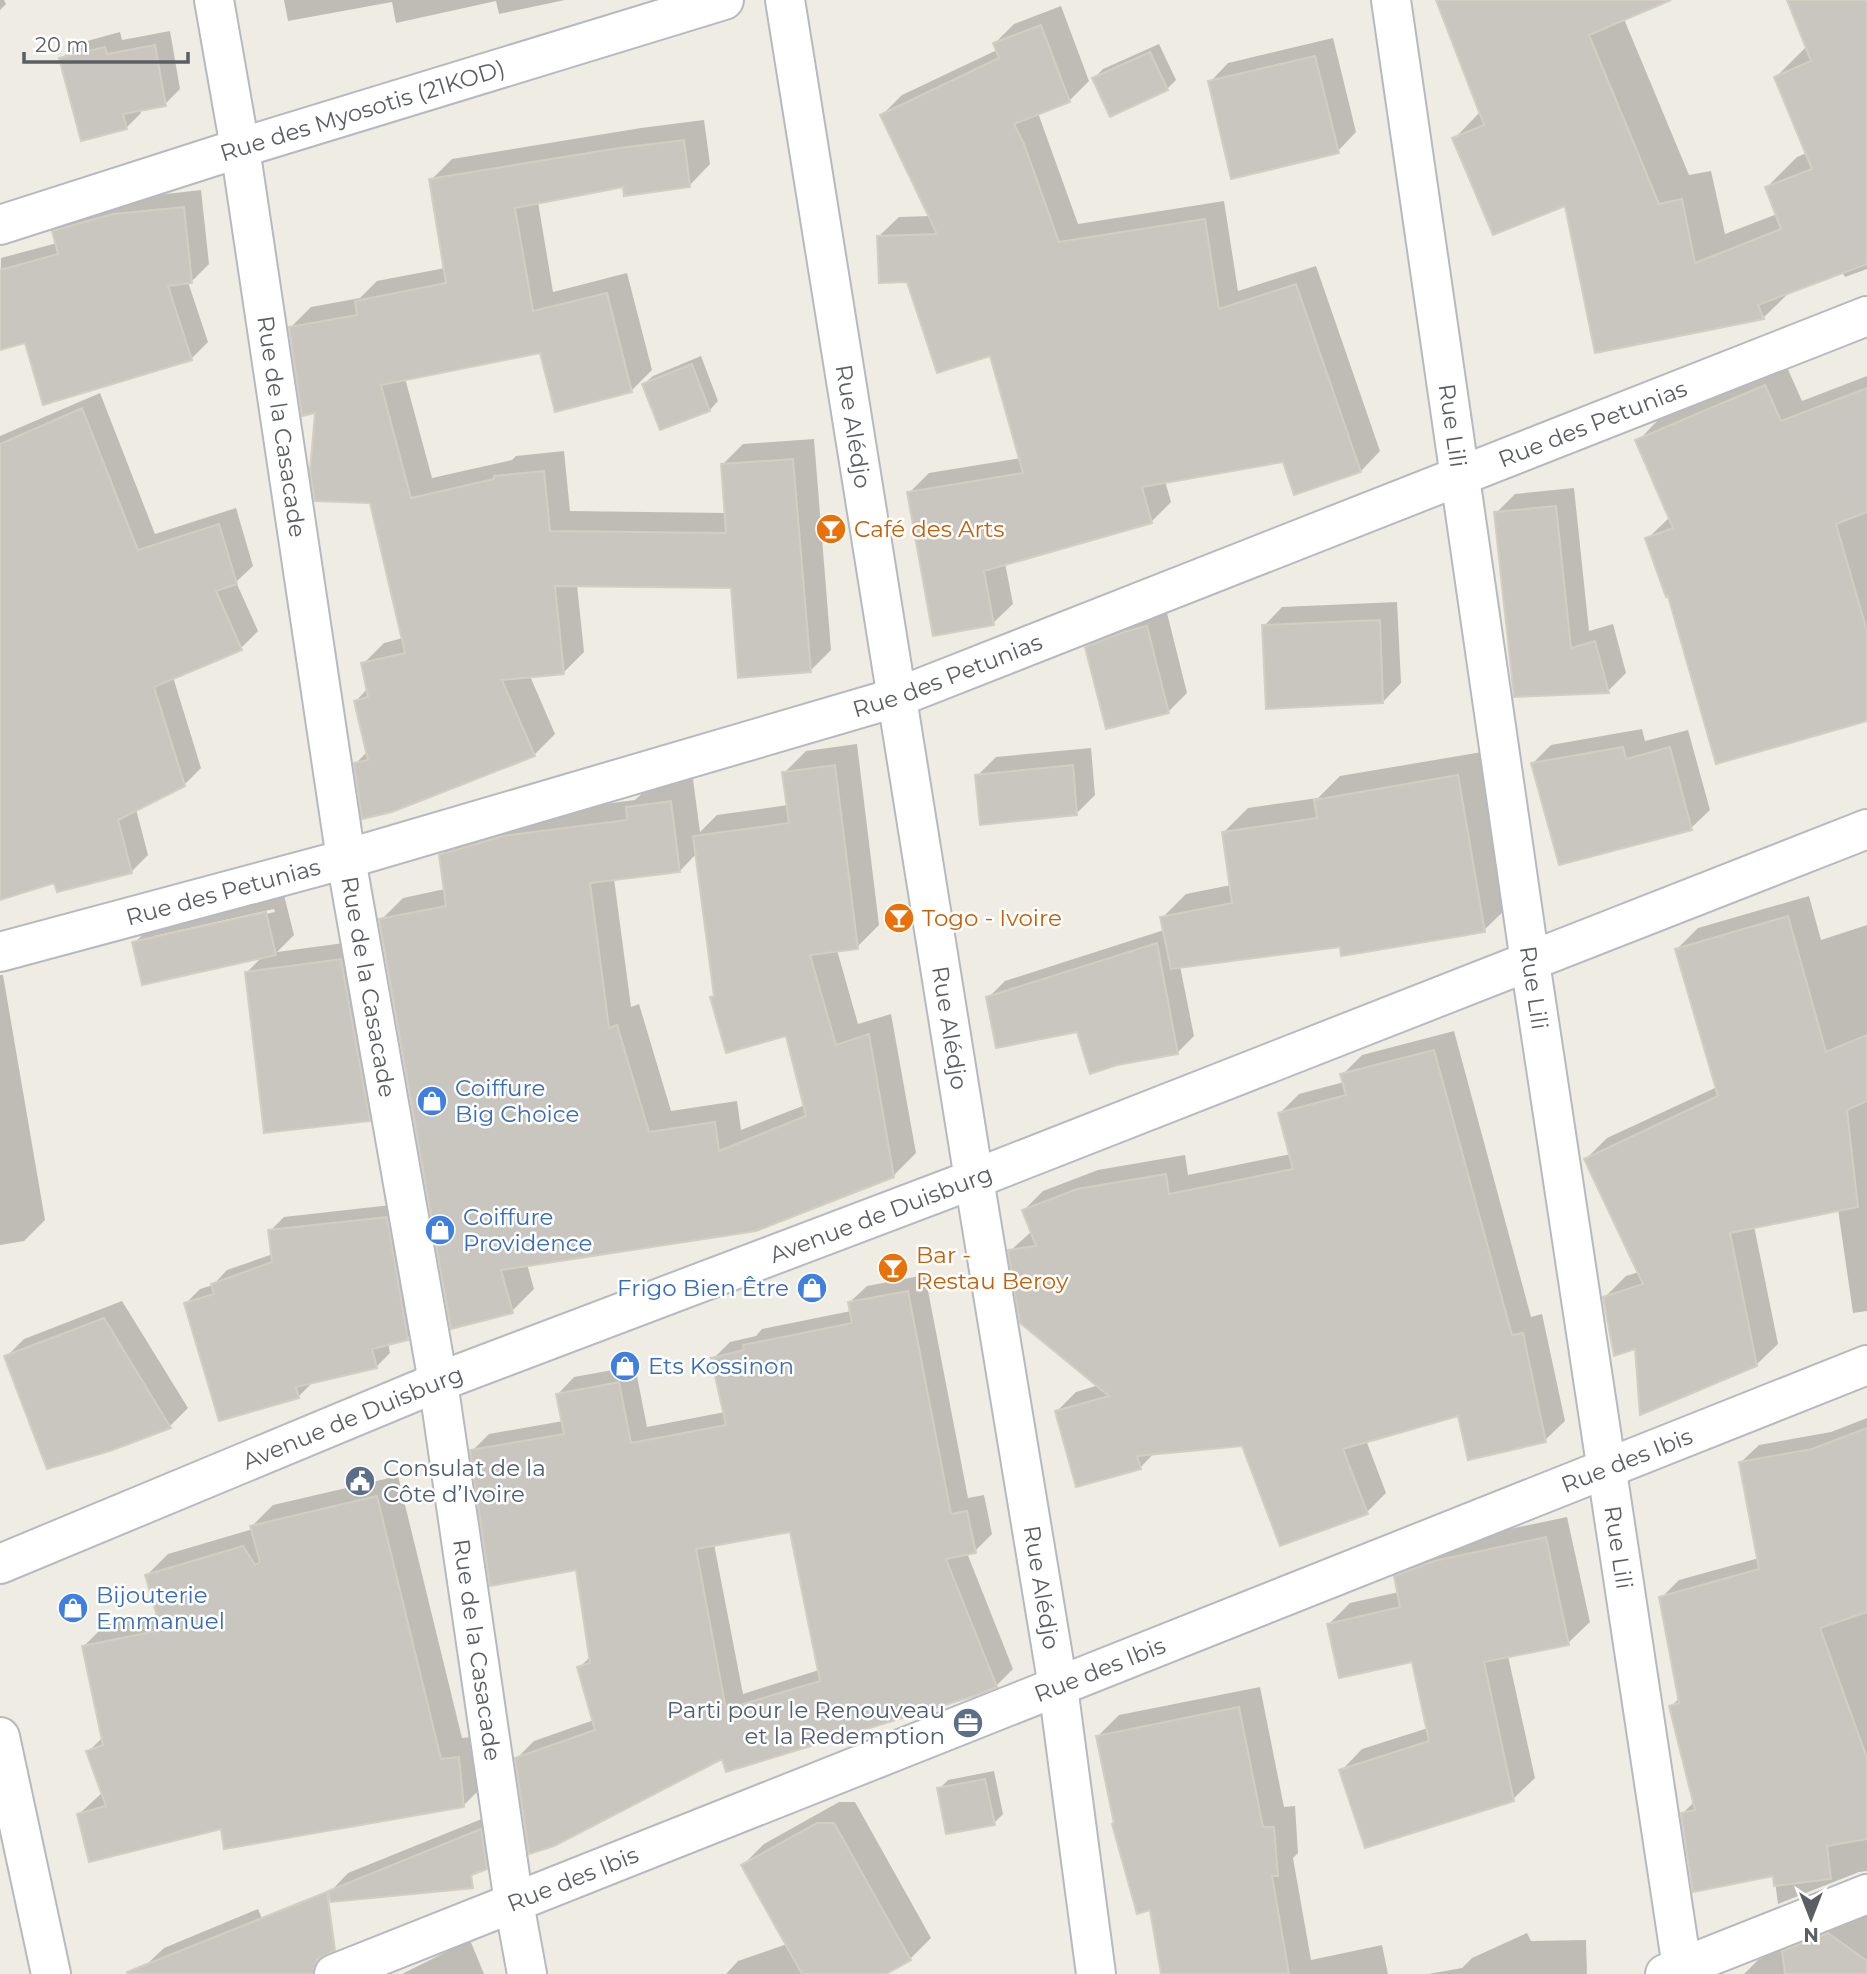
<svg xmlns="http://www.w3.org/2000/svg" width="1867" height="1974" font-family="Montserrat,sans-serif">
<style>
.shadow{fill:#0003;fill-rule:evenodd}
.building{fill:#c9c6c0;stroke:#d3cec1;stroke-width:2;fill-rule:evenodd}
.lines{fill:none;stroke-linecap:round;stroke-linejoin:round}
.street-casing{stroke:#b6b9be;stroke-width:42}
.secondary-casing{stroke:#b7bac0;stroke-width:42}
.street{stroke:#fff;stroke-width:38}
.secondary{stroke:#fff;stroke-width:38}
.labels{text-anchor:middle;stroke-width:5;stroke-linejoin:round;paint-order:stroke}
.street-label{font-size:23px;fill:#5b5f64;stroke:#fff}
.food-label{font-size:23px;fill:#c56008;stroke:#fff;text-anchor:start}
.shop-label{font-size:23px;fill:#366cbe;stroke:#fff;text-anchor:start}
.service-label{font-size:23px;fill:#4e5e75;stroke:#fff;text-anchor:start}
</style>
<rect width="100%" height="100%" fill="#eeece3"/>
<path class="shadow" d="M0,0h4l2,4 -6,6z
M284,0h281l-66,14 -3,-13 -100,22 -4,-21 -104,19z
M1439,0h214l-29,19 65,156 22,-4 14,63 52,-20 -10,-27 30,-30 10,-4 -31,-76 30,-30 9,-47h52v269l-22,8 -3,-5 -52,20 -27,26 -308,-180 26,-27z
M1061,6l28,75 -20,20 -31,12 40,111 146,-23 14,90 78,-25 64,185 -19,20 -77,-11 -119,21 6,21 -20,20 -146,41 8,41 -20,19 -84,-130 20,-20 92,-15 -30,-104 -82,-74 -30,-44 20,-19 31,-1 -48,-101 20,-20 95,-45 -2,-7 19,-19z
M170,31l10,58 -15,15 -25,5 1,4 -15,15 -65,-69 15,-15 44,-12 2,8z
M1333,38l23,94 -18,19 -128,-69 18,-19z
M1159,44l17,36 -9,9 -56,25 -17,-36 9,-9z
M704,120l6,44 -20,21h-65l-87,17 15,90 74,-19 25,97 -21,21 -89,-40 -137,27 27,100 80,-18 4,-4 48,-5 6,60 156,2 -4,-48 21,-21 71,-5 17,211 -21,21 -78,-85 -155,-1 7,67 -21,21 -33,3 25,58 -21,21 -178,8 12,-12 -12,-50 12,-13 -5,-24 21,-21 19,-5 -32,-137 -54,-90 -26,-84 20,-20 49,-9 17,-17 68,-13 -14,-88 21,-21 189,-31z
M201,190l8,74 -17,17 -4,1 20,60 -17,17 -162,-51 -29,9 1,-59 56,-15 -3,-11 17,-17 60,-17z
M701,356l17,45 -8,9 -66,-26 9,-8z
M1786,365l16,36 65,-25v343l-198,-125 -21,-56 22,-21 -32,-76 20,-21z
M100,393l55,141 81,-26 17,58 -17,16 22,49 -17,17 -68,29 28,91 -17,17 -48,24 12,46 -17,17 -131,15v-451z
M1574,488l15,143 24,-7 13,49 -18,18 -93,4 -19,-182 19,-19z
M1397,602l4,81 -18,19 -119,-76 18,-19z
M1166,609l21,84 -19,19 -81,-65 19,-18z
M1642,729l3,12 43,-11 22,80 -19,18 -158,-65 18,-18z
M857,744l22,181 -22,22 -20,3 21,74 33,-10 25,139 -23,23 -366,88 7,25 -22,22 -131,-391 22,-22 42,-9 -4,-34 22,-22 63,-19 109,-14 15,-14 43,-7 7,53 17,-17 71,-10 -4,-32 22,-22zM697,853l19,141 71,40 18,71 -64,25 -4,-29 -66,10 -32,-107 -8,3 -17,-128 66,-8z
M1091,748l4,47 -18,18 -100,-37 19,-19z
M1482,752l27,154 -25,24 -143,15 -161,21 14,70 -17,17 -99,-23 -90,-32 17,-17 159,-51 -2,-12 24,-24 45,-9 -7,-53 24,-24 70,-10 22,-22z
M284,895l10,40 -17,17 82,-11 29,160 -19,19 -122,-148 16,-16 -129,-13 19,-18zM274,909l1,3 -121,28v-4z
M1809,896l12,44 46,-15v386l-14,2 -15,-104 -84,17 24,118 -22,21 -119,-18 -32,-50 21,-21 13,-4 -53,-113 21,-21 110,-51 -40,-138 21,-21z
M0,975h3l42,245 -21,21 -24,4z
M1454,1031l77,286 11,-3 23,107 -20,19 -86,-26 -93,26 20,53 -19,19 -124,-68 -88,8 -15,16 -83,-57 19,-19 23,-7 -89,-134 22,-20 -8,-21 19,-19 55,-21 87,-15 3,20 103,-21 -11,-41 19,-19 45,-12 -2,-7 20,-20z
M400,1204l21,120 -14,14 -19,5 2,10 -14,14 -64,16 -14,14 -112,-94 14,-14 13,-4 14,-15 46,-16 -3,-23 14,-14z
M925,1275l43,223 16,-3 8,39 -17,17 -8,2 46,116 -17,17 -273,71 -206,1 17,-17 60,-21 -15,-52 12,-12 -13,-88 -106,-117 17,-17 74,-13 -5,-27 16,-17 61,-11 12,61 78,-15 -12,-53 17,-17 26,-6 6,-7 89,-18 -1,-9 17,-16zM791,1530l28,140 -76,24 -29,-150z
M122,1301l66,107 -18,18 -164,-69 18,-18z
M1867,1418v453l-8,1 -81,32 -4,-30 -91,-61 12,-12 -24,-95 9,-8 -19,-100 18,-18 80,-22 -18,-96 18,-17 72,-13z
M398,1476l64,262 18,-2 5,48 -21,21 -242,21 -143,-12 24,-22 -15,-40 15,-15 -19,-91 21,-21 53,-11 -11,-39 21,-21 85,-25 -1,-3 21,-21z
M1567,1517l23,105 -22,21 -60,13 27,122 -22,21 -172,-28 21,-22 66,-21 -15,-68 -84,-36 21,-21 49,-11 -3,-15 21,-21 40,-16z
M1260,1687l24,120 11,-1 3,47 -5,5 18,102 71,-15 6,29h-225l-12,-66 -35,-85 -18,-87 21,-21z
M994,1771l9,43 -9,9 -55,-34 9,-9z
M839,1802h16l76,136 -21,21 -28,15h-156l12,-13 49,-17 -44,-79 21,-21z
M499,1812l6,37 -19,19 -15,8 -141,16 18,-19z
M1867,1908v66h-123l14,-14 39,-21z
M258,1909l16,38 -40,27h-86l-3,-8 19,-18z
M1527,1933l4,8 55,-1 1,34h-159l34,-6 10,-10z
M470,1940l14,34h-81l1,-1z"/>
<path class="building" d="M1436,0h235l-82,35 70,169 23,-5 13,64 86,-34 -16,-42 47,-18 -38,-92 37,-16 -24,-61h80v264l-109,41 6,14 -169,34 -30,-147 -72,29 -41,-97 32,-13z
M1041,25l29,77 -56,22 10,20 35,98 146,-23 14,90 77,-25 65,188 -67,23 -11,-33 -141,25 10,36 -168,48 10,54 -61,11 -26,-144 116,-19 -33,-117 -53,17 -30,-91 -28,1 -2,-47 60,-2 -57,-119 119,-57 -6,-15z
M155,45l11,61 -43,8 4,15 -46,12 -22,-83 46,-11 2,7z
M1150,52l18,38 -58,27 -18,-39z
M1315,56l24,97 -108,26 -23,-98z
M684,140l6,47 -66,9 -1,-9 -108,21 18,103 74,-18 25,99 -77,20 -15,-59 -159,32 30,113 83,-19v-3l50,-5 6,60 176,2 -5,-69 72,-5 18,213 -73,6 -7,-90 -176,-2 9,88 -62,6 33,76 -143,56 -30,7 -8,-56 14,-3 -14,-59 14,-4 -7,-34 44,-10 -35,-150 -55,-2 -5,-30 5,-58 -13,3 -13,-89 68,-12 -2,-14 91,-18 -17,-104 190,-31z
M184,207l8,76 -24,3 24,74 -149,45 -18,-62 -25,7v-80l58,-16 -6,-23 61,-17z
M692,364l18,47 -50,19 -18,-46z
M1765,385l16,36 86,-33v124l-31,12 31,107v90l-151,43 -48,-168 -2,1 -21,-59 28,-10 -38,-88z
M82,408l56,142 81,-26 18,60 -21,7 26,59 -88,37 31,99 -67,34 14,53 -75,19 -3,-9 -54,17v-456z
M1556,506l15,142 24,-7 14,52 -95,4 -20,-185z
M1380,620l3,83 -117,6 -4,-84z
M1147,626l22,87 -63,16 -21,-82 39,-15z
M1623,747l3,12 44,-12 22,83 -133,35 -28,-102z
M835,765l23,184 -48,6 26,90 33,-11 25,143 -138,54 -255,39 12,43 -62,16 -72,-410 67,-13 -7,-51 64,-19 124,-16 -1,-13 45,-6 9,71 -90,11 19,145 8,-3 32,107 66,-10 4,29 87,-35 -20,-80 -60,17 -16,-56 4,-1 -21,-160 96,-13 -7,-51z
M1073,765l4,50 -97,10 -5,-50z
M1458,775l27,157 -144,24 -1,-9 -169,22 -11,-52 72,-14 -10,-71 95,-14 -3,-18z
M266,912l10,43 -134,30 -10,-43z
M1788,916l38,136 41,-17v66l-20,9 11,97 -128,26 27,133 -117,49 -5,-66 -21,7 -11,-59 40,-13 -59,-125 134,-63 -43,-147z
M1157,943l21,111 -61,11 -27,9 -13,-42 -81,16 -10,-51z
M341,959l29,162 -106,12 -19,-161z
M1434,1050l78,285 11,-2 23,109 -78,18 -10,-44 -115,33 25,65 -88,32 -38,-100 -105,10 4,13 -65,18 -21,-76 54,-15 -89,-73 -12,-73 28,-4 -14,-36 55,-21 89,-15 3,20 124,-25 -15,-56 68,-18 -6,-21z
M387,1217l21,123 -36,9 5,19 -81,19 3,11 -80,23 -35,-118 30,-9 -3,-10 61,-22 -4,-32z
M908,1291l43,223 16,-3 9,42 -30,6 51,128 -23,9 -248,76 -4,-13 -168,87 -25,8 -14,-96 80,-28 -18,-63 13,-4 -14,-93 -86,16 -20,-136 94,-16 -8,-40 63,-12 12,61 95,-18 -15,-67 33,-8 -1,-5 109,-22 -4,-21zM790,1532l30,149 -94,28 -30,-160z
M104,1318l67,110 -61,23 -63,18 -43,-113z
M1867,1428v184l-47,16 47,130v81l-40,7 4,33 -57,7 -1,-10 -80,16 -12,-79 14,-3 -26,-104 10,-3 -20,-106 100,-28 -20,-107 73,-13z
M377,1496l64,263 18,-2 5,50 -240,42 -3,-20 -132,33 -12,-48 29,-8 -20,-55 17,-6 -21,-99 79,-16 -16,-55 98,-29 12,19 5,-3 -10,-36z
M1546,1537l23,108 -85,17 30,139 -149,47 -26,-78 90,-29 -17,-79 -73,16 -12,-54 73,-17 -6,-31 40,-15z
M1239,1707l24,120h11l4,49h-6l17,98h-128l-11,-64 -13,4 -25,-90 2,-1 -18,-87z
M985,1779l10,46 -49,9 -9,-46z
M817,1823h17l77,137 -25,14h-84l-61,-109z
M481,1829l6,40 -16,6 2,13 -142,14 -3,-11z
M327,1892l8,58 -18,10 -4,14h-185l-1,-2z
M1828,1933l39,28v13h-82l-3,-23z"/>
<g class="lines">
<g class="street-casing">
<g id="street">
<path id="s1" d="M214,0l26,148 106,711 92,523 76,521 13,71"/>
<path id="s2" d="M785,0l189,1179 84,508 38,287"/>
<path id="s3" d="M1391,0l139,962 153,1012"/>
<path id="s4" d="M0,225l240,-77 484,-148"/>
<path id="s5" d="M0,952l346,-93 552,-162 969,-381"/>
<path d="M0,1737l51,237"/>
<path id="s6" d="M334,1974l1533,-609"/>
<path d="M1665,1974l202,-80"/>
</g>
</g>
<g class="secondary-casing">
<g id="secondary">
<path id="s7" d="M0,1564l438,-182 536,-203 893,-350"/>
</g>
</g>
<use href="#street" class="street"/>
<use href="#secondary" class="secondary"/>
</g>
<defs>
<g id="bar-disc" transform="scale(1.575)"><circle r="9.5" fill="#e8710a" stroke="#fff"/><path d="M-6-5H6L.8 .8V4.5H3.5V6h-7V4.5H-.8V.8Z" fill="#fff"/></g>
<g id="shop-disc" transform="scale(1.575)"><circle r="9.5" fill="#3f7fe0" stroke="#fff"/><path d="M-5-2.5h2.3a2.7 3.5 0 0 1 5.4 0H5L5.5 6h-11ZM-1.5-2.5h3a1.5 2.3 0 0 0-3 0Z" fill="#fff"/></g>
<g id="civic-disc" transform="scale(1.575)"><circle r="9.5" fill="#5c6f8a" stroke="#fff"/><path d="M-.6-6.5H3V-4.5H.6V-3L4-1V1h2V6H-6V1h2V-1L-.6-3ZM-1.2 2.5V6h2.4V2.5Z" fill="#fff"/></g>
<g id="office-disc" transform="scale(1.575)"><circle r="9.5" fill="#5c6f8a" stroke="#fff"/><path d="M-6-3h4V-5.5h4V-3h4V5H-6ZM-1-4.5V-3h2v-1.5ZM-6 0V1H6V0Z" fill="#fff"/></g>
</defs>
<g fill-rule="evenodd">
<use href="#bar-disc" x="831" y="529"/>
<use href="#bar-disc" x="899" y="918"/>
<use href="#shop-disc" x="432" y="1101"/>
<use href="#shop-disc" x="440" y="1230"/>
<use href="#bar-disc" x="893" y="1268"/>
<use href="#shop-disc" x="812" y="1288"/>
<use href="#shop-disc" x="625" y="1366"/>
<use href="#civic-disc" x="360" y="1481"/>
<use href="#shop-disc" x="73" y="1608"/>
<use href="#office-disc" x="968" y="1723"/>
</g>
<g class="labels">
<g class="street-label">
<text dy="8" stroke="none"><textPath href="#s4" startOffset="380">Rue des Myosotis (21KOD)</textPath></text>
<text dy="8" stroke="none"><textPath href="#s5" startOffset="1680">Rue des Petunias</textPath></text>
<text dy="8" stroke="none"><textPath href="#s3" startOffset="430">Rue Lili</textPath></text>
<text dy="8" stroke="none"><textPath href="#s1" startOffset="432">Rue de la Casacade</textPath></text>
<text dy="8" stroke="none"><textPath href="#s2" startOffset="432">Rue Alédjo</textPath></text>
<text dy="8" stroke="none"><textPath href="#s5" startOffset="987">Rue des Petunias</textPath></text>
<text dy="8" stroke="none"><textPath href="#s5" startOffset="231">Rue des Petunias</textPath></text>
<text dy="8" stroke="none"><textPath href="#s1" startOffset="999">Rue de la Casacade</textPath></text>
<text dy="8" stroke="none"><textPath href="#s3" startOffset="998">Rue Lili</textPath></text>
<text dy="8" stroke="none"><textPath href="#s2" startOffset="1041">Rue Alédjo</textPath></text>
<text dy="8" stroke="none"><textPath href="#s7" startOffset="948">Avenue de Duisburg</textPath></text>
<text dy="8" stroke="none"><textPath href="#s7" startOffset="382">Avenue de Duisburg</textPath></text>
<text dy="8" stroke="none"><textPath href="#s6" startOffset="1391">Rue des Ibis</textPath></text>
<text dy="8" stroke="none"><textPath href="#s3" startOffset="1564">Rue Lili</textPath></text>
<text dy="8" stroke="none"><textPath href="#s2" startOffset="1608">Rue Alédjo</textPath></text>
<text dy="8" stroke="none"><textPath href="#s1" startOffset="1671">Rue de la Casacade</textPath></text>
<text dy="8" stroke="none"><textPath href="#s6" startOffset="824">Rue des Ibis</textPath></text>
<text dy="8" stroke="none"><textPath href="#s6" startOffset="257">Rue des Ibis</textPath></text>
</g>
<g class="food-label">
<text x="854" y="537">Café des Arts</text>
<text x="922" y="926">Togo - Ivoire</text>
<text x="916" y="1263">Bar -<tspan x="916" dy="26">Restau Beroy</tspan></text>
</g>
<g class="shop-label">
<text x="455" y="1096">Coiffure<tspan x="455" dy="26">Big Choice</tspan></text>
<text x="463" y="1225">Coiffure<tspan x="463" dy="26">Providence</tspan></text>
<text x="789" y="1296" text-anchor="end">Frigo Bien Être</text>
<text x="648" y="1374">Ets Kossinon</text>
<text x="96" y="1603">Bijouterie<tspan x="96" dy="26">Emmanuel</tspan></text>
</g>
<g class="service-label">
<text x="383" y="1476">Consulat de la<tspan x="383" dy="26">Côte d’Ivoire</tspan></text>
<text x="945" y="1718" text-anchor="end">Parti pour le Renouveau<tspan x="945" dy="26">et la Redemption</tspan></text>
</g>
</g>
<g transform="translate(1811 1918) rotate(180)" stroke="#ffffff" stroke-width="5" paint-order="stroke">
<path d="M0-5L12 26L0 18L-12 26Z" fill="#5b5f64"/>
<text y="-10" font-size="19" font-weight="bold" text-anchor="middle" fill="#5b5f64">N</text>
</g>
<path d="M24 52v10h164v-10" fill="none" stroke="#5b5f64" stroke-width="3.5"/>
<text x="35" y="52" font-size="21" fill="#5b5f64" stroke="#ffffff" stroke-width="5" paint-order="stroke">20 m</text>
</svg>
